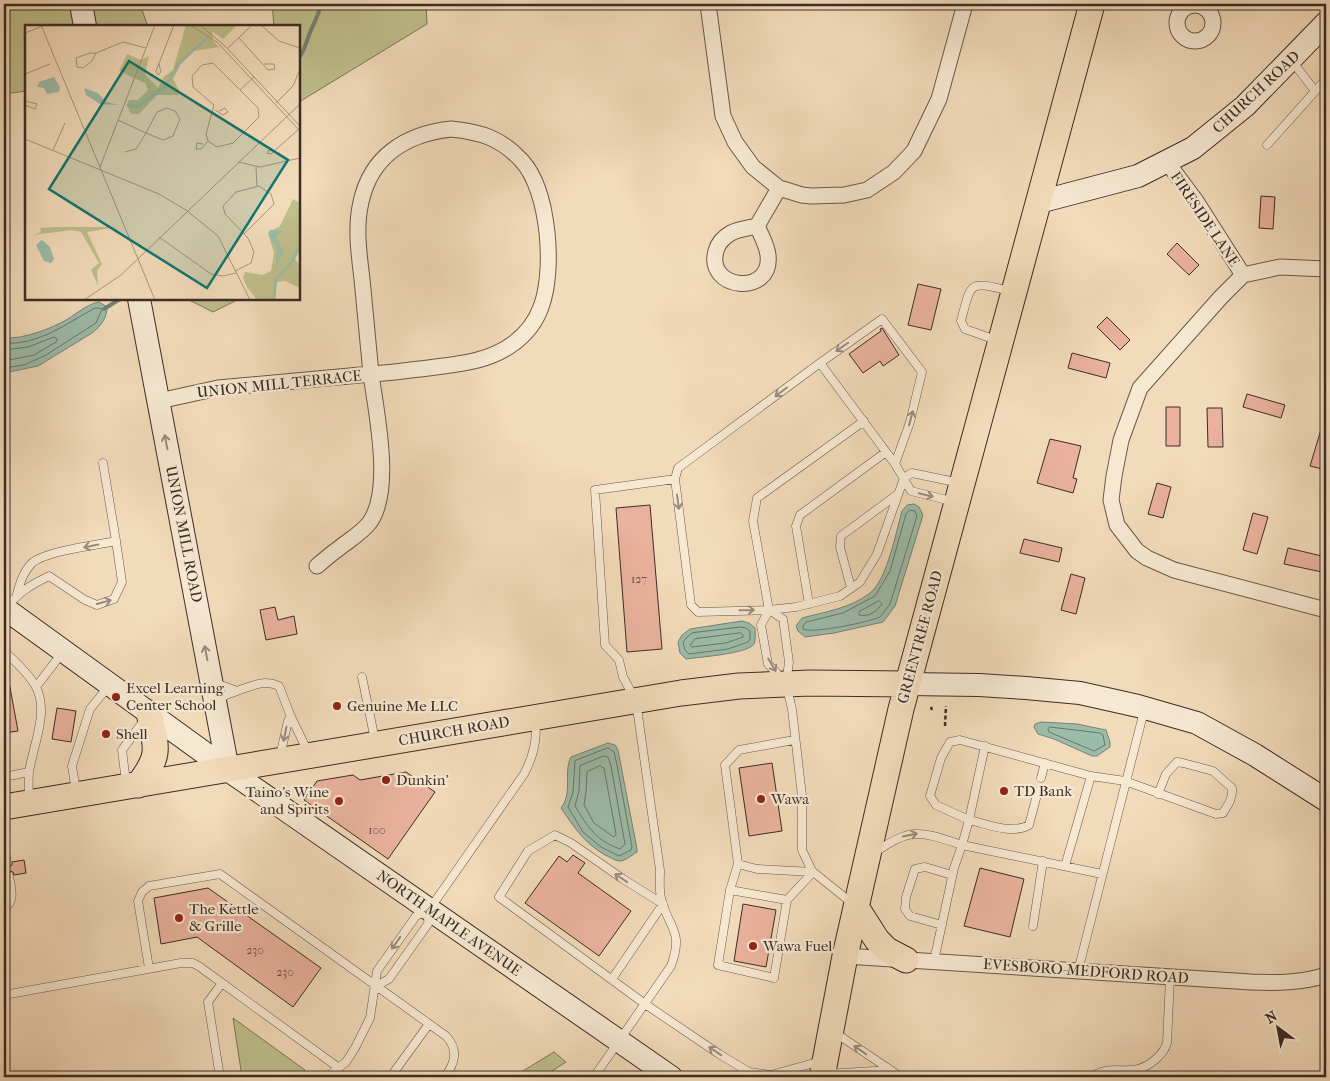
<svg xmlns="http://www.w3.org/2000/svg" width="1330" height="1081" font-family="'IM FELL French Canon',serif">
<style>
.green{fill:#bfbf8c;stroke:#7e7658}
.water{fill:#9cbcaa;stroke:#768275}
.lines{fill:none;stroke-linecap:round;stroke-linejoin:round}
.shore{stroke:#6c7468;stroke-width:1}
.stream{stroke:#768275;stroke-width:4}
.building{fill:#eab29e;stroke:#3c2c25}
.lane-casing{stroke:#6a584a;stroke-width:9}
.street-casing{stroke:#6a584a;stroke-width:17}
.secondary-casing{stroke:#3c2c25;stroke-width:24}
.primary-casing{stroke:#3c2c25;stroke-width:27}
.path{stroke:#3c2c25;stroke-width:2.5;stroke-dasharray:4 2.5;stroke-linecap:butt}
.lane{stroke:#f7e8d2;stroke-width:8}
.street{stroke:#f7e8d2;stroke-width:15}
.secondary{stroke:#f7e8d2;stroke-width:22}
.primary{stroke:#f2dbba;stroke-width:25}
.oneway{stroke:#9a8a7c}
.poi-dot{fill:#8f2418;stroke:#f7e8d2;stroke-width:2}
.labels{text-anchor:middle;stroke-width:4.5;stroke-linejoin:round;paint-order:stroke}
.number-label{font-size:12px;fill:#684e43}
.street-label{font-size:15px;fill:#3c2c25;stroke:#f7e8d2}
.poi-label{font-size:15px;fill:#3c2c25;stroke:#f7e8d2;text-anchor:start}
.inset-river{fill:none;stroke:#9cbcaa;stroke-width:2.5}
.inset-road{fill:none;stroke:#a9957e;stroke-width:1}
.view{fill:#0f766e;fill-opacity:0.15;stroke:#0f766e;stroke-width:2.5}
.inset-edge{fill:none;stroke:#3c2c25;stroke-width:2.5}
</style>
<rect width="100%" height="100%" fill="#f2dbba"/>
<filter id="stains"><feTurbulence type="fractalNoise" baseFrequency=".004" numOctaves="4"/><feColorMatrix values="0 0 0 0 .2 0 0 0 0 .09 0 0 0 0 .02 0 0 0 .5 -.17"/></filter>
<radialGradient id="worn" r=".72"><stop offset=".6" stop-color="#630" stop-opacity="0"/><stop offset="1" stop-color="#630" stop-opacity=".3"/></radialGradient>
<path class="green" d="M4,4h136l7,20 6,2h-127v65l-22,3z
M272,4h154l1,20 -128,78v-76h-25z
M187,299h52l-26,13z
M233,1018l72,52 -11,7h-52z
M554,1052l12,10 -23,15h-30z"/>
<path class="water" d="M99,302l8,5c0,11 -6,19 -15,26l-54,33 -34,7v-35c21,1 46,-9 64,-19 9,-6 20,-15 31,-17z
M914,504l5,3 4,8 -28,91 -12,16 -49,11 -29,4 -7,-6 -2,-5 6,-8c23,-6 49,-10 68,-25 17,-13 26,-61 32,-82l5,-6z
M742,621l7,2 6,5c0,5 1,11 -1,16 -7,10 -55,13 -68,15l-6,-6 -2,-11 4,-7 8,-6z
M1041,722l36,2 29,6 4,12v5l-13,9h-5l-38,-17 -16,-5 -4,-7 1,-3z
M608,743l7,2 3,5 19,99v3c-5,3 -12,9 -17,9 -5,0 -10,-4 -15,-6 -22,-13 -30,-27 -44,-47 12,-15 2,-35 10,-51z"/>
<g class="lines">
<path class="shore" d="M4,343c34,3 63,-20 91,-35h4l3,1 -6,14 -50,32 -22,10 -20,3
M4,350l24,-3 26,-10 3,2 -1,3 -22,13 -30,6
M910,510l5,1 2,5 -27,88 -10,13c-11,5 -68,17 -77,12v-3l3,-4 37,-9 32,-17 15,-25 16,-57z
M879,601l3,3c-6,8 -13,13 -23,11v-3z
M741,627l5,1 4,3v8l-2,3 -20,7 -39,5 -4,-4 -2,-8 3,-4 6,-5z
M741,633l2,2v2l-17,6 -34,4 -2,-2 5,-6z
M1050,727l50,6 3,2 2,10 -11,6 -45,-19 -1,-3z
M608,748l6,4 3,13 15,82 -1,3 -12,6 -18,-9 -18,-15 -15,-25 5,-15 2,-31z
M604,756l4,1 3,9 14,78 -5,5c-25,-9 -32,-22 -45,-43l4,-15 1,-25z
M600,766l4,2 12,66 -2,3 -20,-14 -10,-18 2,-13 1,-20z"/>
<path class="stream" d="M299,58c5,-7 7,-14 10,-23 4,-11 10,-20 12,-31
M104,309l16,-10"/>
</g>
<path class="building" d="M1261,196l14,1 -2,32 -14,-1z
M1177,243l22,22 -10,10 -22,-21z
M918,284l23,5 -10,41 -23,-5z
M1107,317l23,23 -10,10 -23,-23z
M882,328l17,27 -16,11 -3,-5 -17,12 -14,-19 32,-23 -1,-2z
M1072,353l38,10 -4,15 -38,-10z
M1247,394l38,11 -4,13 -38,-11z
M1166,407h14v39h-14z
M1207,408h15l1,39h-15z
M1323,423h3v47l-16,-4z
M1050,439l31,7 -8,32 4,1 -4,14 -36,-10z
M1157,483l14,4 -8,31 -15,-4z
M650,505l12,144 -35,3 -11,-144z
M1253,513l15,4 -11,37 -14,-4z
M1024,539l38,9 -3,14 -39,-9z
M1288,548l38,9 -4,15 -38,-8z
M1071,574l14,4 -9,36 -15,-4z
M275,607l3,13 16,-4 3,18 -31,6 -6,-30z
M9,682l9,49 -14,2v-50z
M57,708l19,3 -5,31 -19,-3z
M772,763l10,68 -33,5 -10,-68z
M406,772l29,20 -47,67 -84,-59 13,-19 36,-6 7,5z
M573,855l12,8 -7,10 53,38 -32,45 -74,-53 34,-47 8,6z
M24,860l2,13 -12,2 -1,-3 -5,-2 -4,4v-7l4,1 4,-3v-3z
M980,868l44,11 -14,58 -46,-11z
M208,888l113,80 -28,39 -96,-70 -36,7 -7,-46z
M743,904l33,6 -10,57 -32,-6z"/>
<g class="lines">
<g class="lane-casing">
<path id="lane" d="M1292,61l23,30
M1267,145l59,-66
M996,340l-31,-11 -4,-8c11,-42 8,-39 50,-30
M820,363l75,101 16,27 44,11
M103,463l13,78
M895,464l15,-42 12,-50 -40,-53 -62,44 -142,105 -3,11 16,126 7,7 71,-2 27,-3 44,-11 20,-14 17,-28 27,-76 8,-5 48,10
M851,588l-11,-41 1,-11 57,-42
M809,604l-13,-78 4,-11 86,-63
M7,607c13,-16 24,-22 42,-31l36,24 12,5 17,-6 8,-17 -6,-41c-19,4 -70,10 -84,22 -9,9 -12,20 -15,31
M769,610l14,9 6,43 -3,22 6,25 10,87v54l10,21 41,33
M4,651c11,10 23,21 31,34 15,26 -2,60 -6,87 -1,9 0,18 0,27
M362,677l13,63
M782,679l-14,-15 -7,-39 8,-15 -16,-89 4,-23 107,-77
M215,683l22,8 -11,4 -7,5
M36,687l26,-34
M237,691c15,-5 27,-12 42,-5l12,31
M794,740l-55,10 -14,15 13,99 19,5 56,3
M985,746l-16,74 -33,-15 -6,-9 11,-38 9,-16 10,-2 131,36 34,5 91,33 7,-1c5,-8 10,-15 9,-25l-19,-17 -30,-8 -6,-1 -11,12 -8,20
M280,756l8,-35 3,-4 17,35
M4,777l25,-5
M1041,778l4,-15
M126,782l-4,-32 23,-31
M76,791l-4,-25 18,-57 18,-22
M4,846l3,17
M874,853c38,-26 45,-22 88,-8l7,-25c19,4 42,15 60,5l9,-34
M1065,866l26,-90
M730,890l8,-26
M787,900l-57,-10 -12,75 56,13 13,-78 26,-28
M4,909c12,-9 7,-20 5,-33
M942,925l-32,-9 -5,-7 1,-12 9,-28 10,-2 27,8
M1033,926l10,-65
M934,961l20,-93 8,-23 140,29
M149,968l-11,-67 4,-9 7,-6 71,-12 226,162c13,14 9,27 -1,41
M1078,971l66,-260
M612,979l51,-75 -40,-25 -52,-36 -16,-8 -27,16 -29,46 146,107 74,50 30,18 22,3 50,-14
M376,986l13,-7 39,-55 1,-14 95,-136c9,-17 14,-34 11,-53
M4,995l177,-32h12l7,4 139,101
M834,1032l67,45
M4,1070l1,7
M827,1074l62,-4
M220,1077l-12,-75 14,-19
M327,1077l19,-15 9,-14 15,-30 7,-47 39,-55 9,-5
M392,1077l2,-5 35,-48
M594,1077l77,-111c13,-36 -2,-36 -10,-68 -2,-8 -1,-19 -1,-28l-24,-169 -13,-24 -4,-17 -14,-15 -10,-155 80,-11
M1091,1077c25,-16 40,4 65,-18 5,-5 9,-9 11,-16l3,-66"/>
</g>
<g class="street-casing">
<path id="street" d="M708,4l15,112 12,26 18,25 26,21 23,7 9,1 33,-1 23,-5 27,-18 20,-21 25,-52 26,-95
M1177 23a18 18 0 1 1 36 0a18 18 0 1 1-36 0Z
M451,129c30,3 50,9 71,32 27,30 33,109 19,146 -5,14 -15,27 -27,36 -25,19 -56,21 -86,25 -19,2 -38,5 -57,6 -3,-32 -6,-64 -9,-95 -3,-25 -7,-52 -1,-77 10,-46 45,-68 90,-73z
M1167,162l29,39 47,74
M757,226c-8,2 -19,3 -26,7 -7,4 -13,10 -15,18 -11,39 57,46 52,4 -1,-10 -7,-20 -11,-29l22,-38
M1326,269l-46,-2 -37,8 -22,22 -81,91 -19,52 -7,36 -3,24 6,25 20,26 10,7 27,12 152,40
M159,401l59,-13 153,-14c5,38 22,115 -1,148 -8,11 -21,18 -32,27 -7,5 -14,11 -21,17
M845,956l406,26c25,1 51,1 75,-7"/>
</g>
<g class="secondary-casing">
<path id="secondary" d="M81,4l4,22
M1039,202l99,-26 55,-28 52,-42 81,-83
M139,299l89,471
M4,608l224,162 443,307
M907,684l72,1 47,3 54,5 58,13 59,17 58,32 71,45"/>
</g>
<g class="primary-casing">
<path id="primary" d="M138,785c23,-29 19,-37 11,-72
M4,807l677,-114 58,-7 71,-3 97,1
M856,907l21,33 10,10 19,10
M822,1077l23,-121 56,-247 191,-705"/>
</g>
<path class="path" d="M931,707l1,3
M945,726l1,-20"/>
<use href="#lane" class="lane"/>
<use href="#street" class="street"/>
<use href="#secondary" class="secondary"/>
<use href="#primary" class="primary"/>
</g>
<defs><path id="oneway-shaft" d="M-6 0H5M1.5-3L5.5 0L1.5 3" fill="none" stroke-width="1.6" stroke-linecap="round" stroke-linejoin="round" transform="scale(1.25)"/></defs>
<g class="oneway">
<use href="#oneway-shaft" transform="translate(842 347) rotate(145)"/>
<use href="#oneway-shaft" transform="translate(781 392) rotate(143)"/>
<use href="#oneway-shaft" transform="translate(911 418) rotate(-75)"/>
<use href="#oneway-shaft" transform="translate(166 442) rotate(-101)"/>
<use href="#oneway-shaft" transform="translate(926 495) rotate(13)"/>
<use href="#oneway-shaft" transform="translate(678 502) rotate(82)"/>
<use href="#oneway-shaft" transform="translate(91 546) rotate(169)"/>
<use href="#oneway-shaft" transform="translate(104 602) rotate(-15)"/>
<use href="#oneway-shaft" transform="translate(747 610) rotate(-1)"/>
<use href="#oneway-shaft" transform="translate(206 653) rotate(-101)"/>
<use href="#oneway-shaft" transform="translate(772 665) rotate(59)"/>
<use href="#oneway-shaft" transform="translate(285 734) rotate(102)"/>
<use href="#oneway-shaft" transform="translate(910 835) rotate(-11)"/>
<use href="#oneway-shaft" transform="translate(621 878) rotate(-146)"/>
<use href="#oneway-shaft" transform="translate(396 943) rotate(125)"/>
<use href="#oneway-shaft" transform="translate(860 1050) rotate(-145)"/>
<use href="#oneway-shaft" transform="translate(715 1051) rotate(-146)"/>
</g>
<g class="poi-dot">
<circle cx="116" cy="697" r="5"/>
<circle cx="337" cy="706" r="5"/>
<circle cx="106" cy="734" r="5"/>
<circle cx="386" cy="780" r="5"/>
<circle cx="1004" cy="791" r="5"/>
<circle cx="761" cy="799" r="5"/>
<circle cx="339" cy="801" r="5"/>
<circle cx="179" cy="918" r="5"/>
<circle cx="753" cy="946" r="5"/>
</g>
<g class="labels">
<g class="number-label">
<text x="639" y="583">127</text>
<text x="377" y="834">100</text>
<text x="255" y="954">230</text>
<text x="285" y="976">230</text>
</g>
<g class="street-label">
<text transform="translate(1256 92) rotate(-43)" y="5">CHURCH ROAD</text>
<text transform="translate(1205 219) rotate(56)" y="5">FIRESIDE LANE</text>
<text transform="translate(279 384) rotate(-6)" y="5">UNION MILL TERRACE</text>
<text transform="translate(184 534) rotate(79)" y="5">UNION MILL ROAD</text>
<text transform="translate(920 637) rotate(-75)" y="5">GREENTREE ROAD</text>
<text transform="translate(454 731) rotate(-10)" y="5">CHURCH ROAD</text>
<text transform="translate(449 923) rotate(35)" y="5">NORTH MAPLE AVENUE</text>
<text transform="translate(1086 971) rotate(4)" y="5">EVESBORO-MEDFORD ROAD</text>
</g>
<g class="poi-label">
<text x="126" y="693">Excel Learning<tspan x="126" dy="17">Center School</tspan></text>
<text x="347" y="711">Genuine Me LLC</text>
<text x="116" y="739">Shell</text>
<text x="396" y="785">Dunkin'</text>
<text x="1014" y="796">TD Bank</text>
<text x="329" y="797" text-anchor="end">Taino's Wine<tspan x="329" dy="17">and Spirits</tspan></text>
<text x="771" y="804">Wawa</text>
<text x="189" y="914">The Kettle<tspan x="189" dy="17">&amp; Grille</tspan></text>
<text x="763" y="951">Wawa Fuel</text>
</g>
</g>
<g transform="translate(25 25)">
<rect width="275" height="275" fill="#f2dbba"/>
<path d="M161,0h51l-14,14 -11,-8 1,10 6,6 -25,4 -13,13 -8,15 7,13 -2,3h-21l-18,19h-8l-4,-9 2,-5h9l10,-10 -3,-7 -26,-12 8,-17 14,6 8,-4 -4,18 13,14 6,-11 9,-7zM268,174l7,4v48l-5,8 5,6v23l-15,-7 -9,1 -1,18h-18l-10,-13 -4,-9 2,-6 17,3 9,-4 3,-18 -6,-20 12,-7zM30,202h62l-30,5 15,32 -5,7 1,15 -7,-16 8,-7 -18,-31 -10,-2 -37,5 7,-3 -1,-4z" fill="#bfbf8c"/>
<path d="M29,52l6,10 -1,5 -12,2 -3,-6 -7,-1 2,-5zM59,63l14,5 8,9 13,3 -19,-1 -14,-9zM245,205l13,1 -7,6 7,13 -7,19 1,-21 -9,-14zM17,215l8,7 4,12 -3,4 -7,-2 -8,-16z" fill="#9cbcaa"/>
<path class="inset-river" d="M102,80l10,2 29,-21 12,-22 30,-27M249,275l2,-21 15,-16 9,-17"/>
<path class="inset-road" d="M16,0l114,275M165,0l27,17 83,89M175,0l25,21 75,80M236,0l18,16 21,7M0,8l20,-8M214,13l29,32 7,-1 -1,-5h-10M202,24l25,-24M65,28h6l-4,8 -9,7 -6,-1 -1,-9zM71,28l27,-11 23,6M134,39l2,8 -3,3 -2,-4 18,-46M0,49l25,-10M215,65l-27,-27 -11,2 -10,11 1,11 21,18 -8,29 2,7 9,6 16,-4 26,-26 -1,-9 -18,-18 14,-13M0,76l12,3 -2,5 -10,-4M251,78l17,-17 7,-17M142,83l8,3 5,8 -7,17 -10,4 -17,-7 11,-21zM190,85l8,5 5,-3 -3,-4 -6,3M93,95l28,13 -10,16 -11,3M0,114l134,55 27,16M178,119l-6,-1 -1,6h5l7,-8M28,125l12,-27M247,126l-3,-1 -2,3 4,1 29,-26M213,137l22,5 40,-9M75,142l55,-142M231,142l1,19M161,185l32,26 32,64M134,212l52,37 12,2 13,-3M210,246l16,-8 3,-11 -6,-14 -21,-22 -2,-2 -2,-8 13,-14 23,-6 12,8 3,10 -30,30M59,275l37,-25 179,-171"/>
<path class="view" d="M104,36l159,99 -81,128 -158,-99z"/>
<rect width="275" height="275" class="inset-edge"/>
</g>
<rect width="1330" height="1081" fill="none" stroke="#f2dbba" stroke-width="20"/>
<rect x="5" y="5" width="1320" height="1071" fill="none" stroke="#3c2c25" stroke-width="2.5"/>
<rect x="10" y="10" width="1310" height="1061" fill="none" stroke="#3c2c25"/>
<g transform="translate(1278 1028) rotate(328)" stroke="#f7e8d2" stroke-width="4" paint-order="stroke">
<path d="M0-4L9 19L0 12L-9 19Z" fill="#3c2c25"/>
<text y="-8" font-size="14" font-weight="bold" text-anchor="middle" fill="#3c2c25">N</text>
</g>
<rect width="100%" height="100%" filter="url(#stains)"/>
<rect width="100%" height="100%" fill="url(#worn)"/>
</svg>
